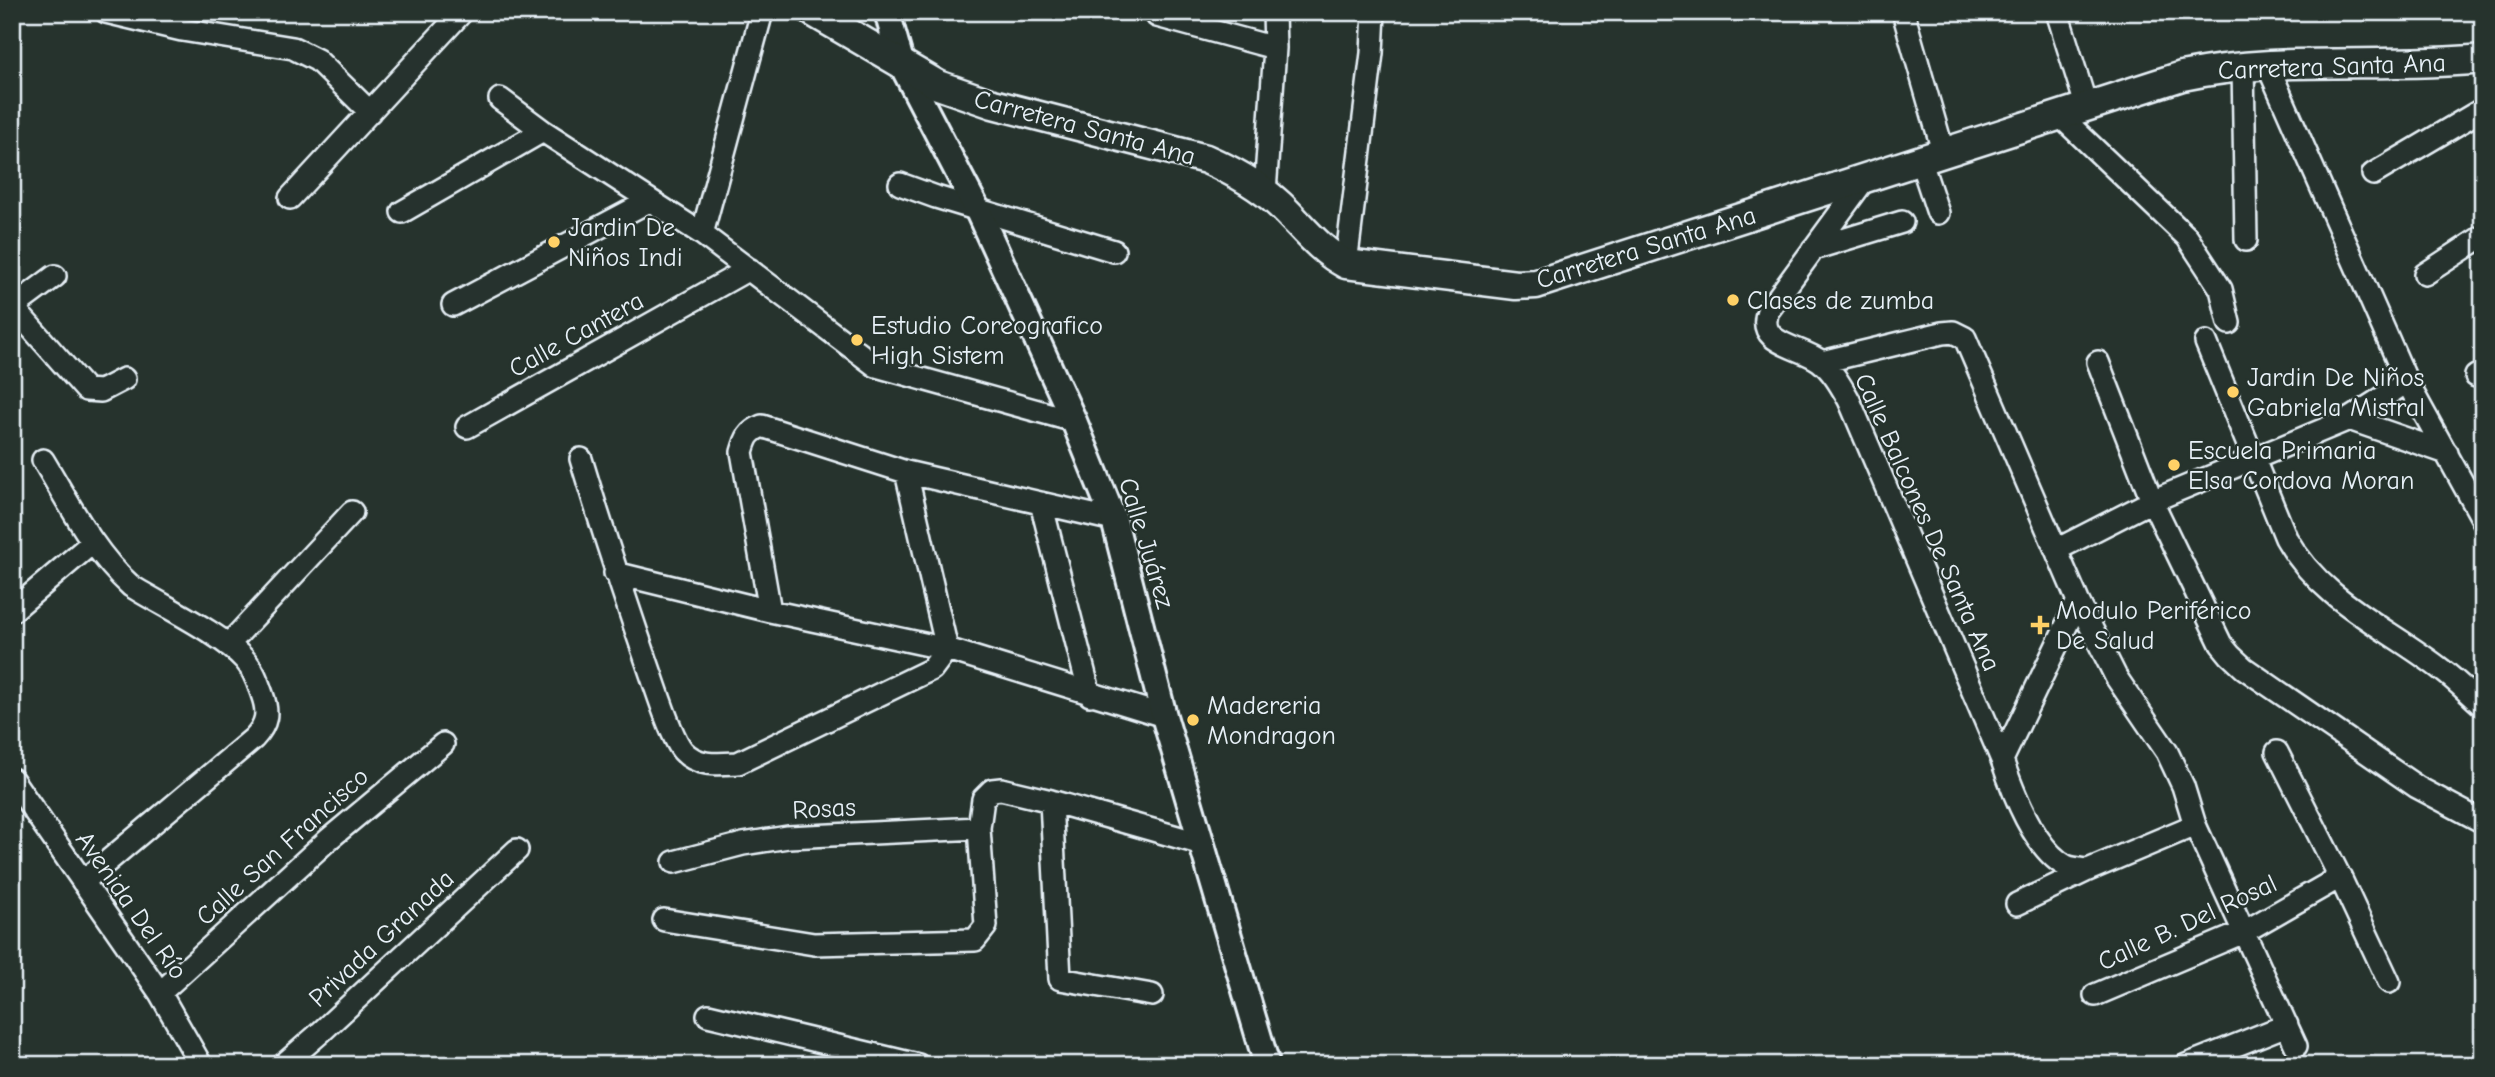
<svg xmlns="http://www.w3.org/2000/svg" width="2495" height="1077" font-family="'Comic Neue',sans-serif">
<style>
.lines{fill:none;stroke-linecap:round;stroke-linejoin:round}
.minor-casing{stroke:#e8f1f8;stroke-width:26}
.tertiary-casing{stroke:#e8f1f8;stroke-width:30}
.secondary-casing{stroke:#e8f1f8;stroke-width:33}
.minor{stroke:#26332d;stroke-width:21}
.tertiary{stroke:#26332d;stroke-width:24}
.secondary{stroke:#26332d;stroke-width:28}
.poi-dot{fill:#ffd166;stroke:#26332d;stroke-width:2.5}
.labels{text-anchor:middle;stroke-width:5;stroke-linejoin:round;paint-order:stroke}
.street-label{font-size:26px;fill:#e8f1f8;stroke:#26332d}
.poi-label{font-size:26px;fill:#e8f1f8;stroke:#26332d;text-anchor:start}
</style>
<rect width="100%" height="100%" fill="#26332d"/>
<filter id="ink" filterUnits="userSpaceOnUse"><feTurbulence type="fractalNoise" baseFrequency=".0143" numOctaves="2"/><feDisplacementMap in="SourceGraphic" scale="14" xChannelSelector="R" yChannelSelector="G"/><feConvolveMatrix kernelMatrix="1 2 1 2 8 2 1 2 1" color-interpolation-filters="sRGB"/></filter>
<g filter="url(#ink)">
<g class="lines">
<g class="minor-casing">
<path id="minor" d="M106,12l76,18 111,18 24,12 53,52
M1903,12l40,139
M2057,12l29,93
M1157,16l118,32
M2267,64l140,318 76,138
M2243,65l3,175
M500,99l43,32 159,103 174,132 198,55
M2058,114l129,123 34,52 8,34
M1920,159l18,54
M2373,174l110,-65
M1864,180l-96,131c-13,34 33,35 52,50 13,10 21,25 29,39l153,360c11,32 32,89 64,106 6,3 15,3 22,4
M900,184l36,13 178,54
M1265,192l10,-144 -1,-36
M290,198l172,-186
M402,212l141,-81
M702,234l60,-222
M1813,249l89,-27
M1346,264l26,-211 2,-41
M2425,274l58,-38
M453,305l196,-104
M13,307l73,83 15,1 23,-12
M12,308l43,-32
M2206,342l80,196c36,64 101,89 156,132 15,11 27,24 41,36
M1822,362l120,-29 11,-1 12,6 113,263 38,76 51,75 16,34 12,39 101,221
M2098,362l54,139 69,143 9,11 14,13 173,119 66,35
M2476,376l7,-4
M2349,419l98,34
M467,427l282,-158
M581,459c22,73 46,146 71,218 6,17 20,62 31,74 15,16 35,13 55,12l194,-94 15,-20 -41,-177
M43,460c26,43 50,92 88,126 32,20 91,48 114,74 9,10 13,23 17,34 7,19 5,30 -8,44l-171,144
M1041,503l49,192
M2056,550l96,-49 197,-82 58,-37
M615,573l155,38 177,38 217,67
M12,611l81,-69
M770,611l-28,-159c4,-14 6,-20 20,-26l144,46 208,48
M228,645l124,-133
M2277,752l63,125 49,105
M2002,760l76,-159
M12,779l148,214 41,72
M1051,801l9,178 92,16
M674,862l69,-18 45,-7 191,-9
M2017,904l71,-34 107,-45
M664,920l150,24 161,-4 11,-14 -7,-98 4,-29 9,-9 9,-1 50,12 151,43
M160,993l169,-154 114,-95
M2095,995l149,-63 96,-55
M708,1015l210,50
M283,1065l38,-33 196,-182
M2186,1065l101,-40"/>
</g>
<g class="tertiary-casing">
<path id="tertiary" d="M887,12l15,53 75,144 97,212 40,99 50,196 103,349"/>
</g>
<g class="secondary-casing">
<path id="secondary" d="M813,12l125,73 55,19 213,55c27,12 53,26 74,46 22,21 39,45 66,59l170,21 20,-1 646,-208c98,-21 200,-7 301,-17"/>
</g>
<use href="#minor" class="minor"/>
<use href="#tertiary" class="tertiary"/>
<use href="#secondary" class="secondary"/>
</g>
</g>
<g class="poi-dot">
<circle cx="554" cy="242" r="7"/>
<circle cx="1733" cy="300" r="7"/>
<circle cx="857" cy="340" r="7"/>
<circle cx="2233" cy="392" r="7"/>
<circle cx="2174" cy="465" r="7"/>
<path d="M2036.5 614.5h7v7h7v7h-7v7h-7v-7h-7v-7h7z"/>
<circle cx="1193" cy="720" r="7"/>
</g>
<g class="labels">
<g class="street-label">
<text transform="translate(2332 66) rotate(-2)" y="9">Carretera Santa Ana</text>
<text transform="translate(1085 127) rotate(15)" y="9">Carretera Santa Ana</text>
<text transform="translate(1646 247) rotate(-17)" y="9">Carretera Santa Ana</text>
<text transform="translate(576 334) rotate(-29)" y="9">Calle Cantera</text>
<text transform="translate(1928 522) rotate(66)" y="9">Calle Balcones De Santa Ana</text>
<text transform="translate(1147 543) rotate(73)" y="9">Calle Juárez</text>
<text transform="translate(824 808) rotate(-3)" y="9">Rosas</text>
<text transform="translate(282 846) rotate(-42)" y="9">Calle San Francisco</text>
<text transform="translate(132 905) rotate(55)" y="9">Avenida Del Río</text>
<text transform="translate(2187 922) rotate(-25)" y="9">Calle B. Del Rosal</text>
<text transform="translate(381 938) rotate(-43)" y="9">Privada Granada</text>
</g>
<g class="poi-label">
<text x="568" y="236">Jardin De<tspan x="568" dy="30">Niños Indi</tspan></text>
<text x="1747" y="309">Clases de zumba</text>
<text x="871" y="334">Estudio Coreografico<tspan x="871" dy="30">High Sistem</tspan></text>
<text x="2247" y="386">Jardin De Niños<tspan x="2247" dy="30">Gabriela Mistral</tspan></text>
<text x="2188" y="459">Escuela Primaria<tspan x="2188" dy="30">Elsa Cordova Moran</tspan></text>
<text x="2056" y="619">Modulo Periférico<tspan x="2056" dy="30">De Salud</tspan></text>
<text x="1207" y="714">Madereria<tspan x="1207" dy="30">Mondragon</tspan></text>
</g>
</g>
<rect width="2495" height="1077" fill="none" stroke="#26332d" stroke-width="42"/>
<rect x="21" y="21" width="2453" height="1035" fill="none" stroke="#e8f1f8" stroke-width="2.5" filter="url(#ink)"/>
</svg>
